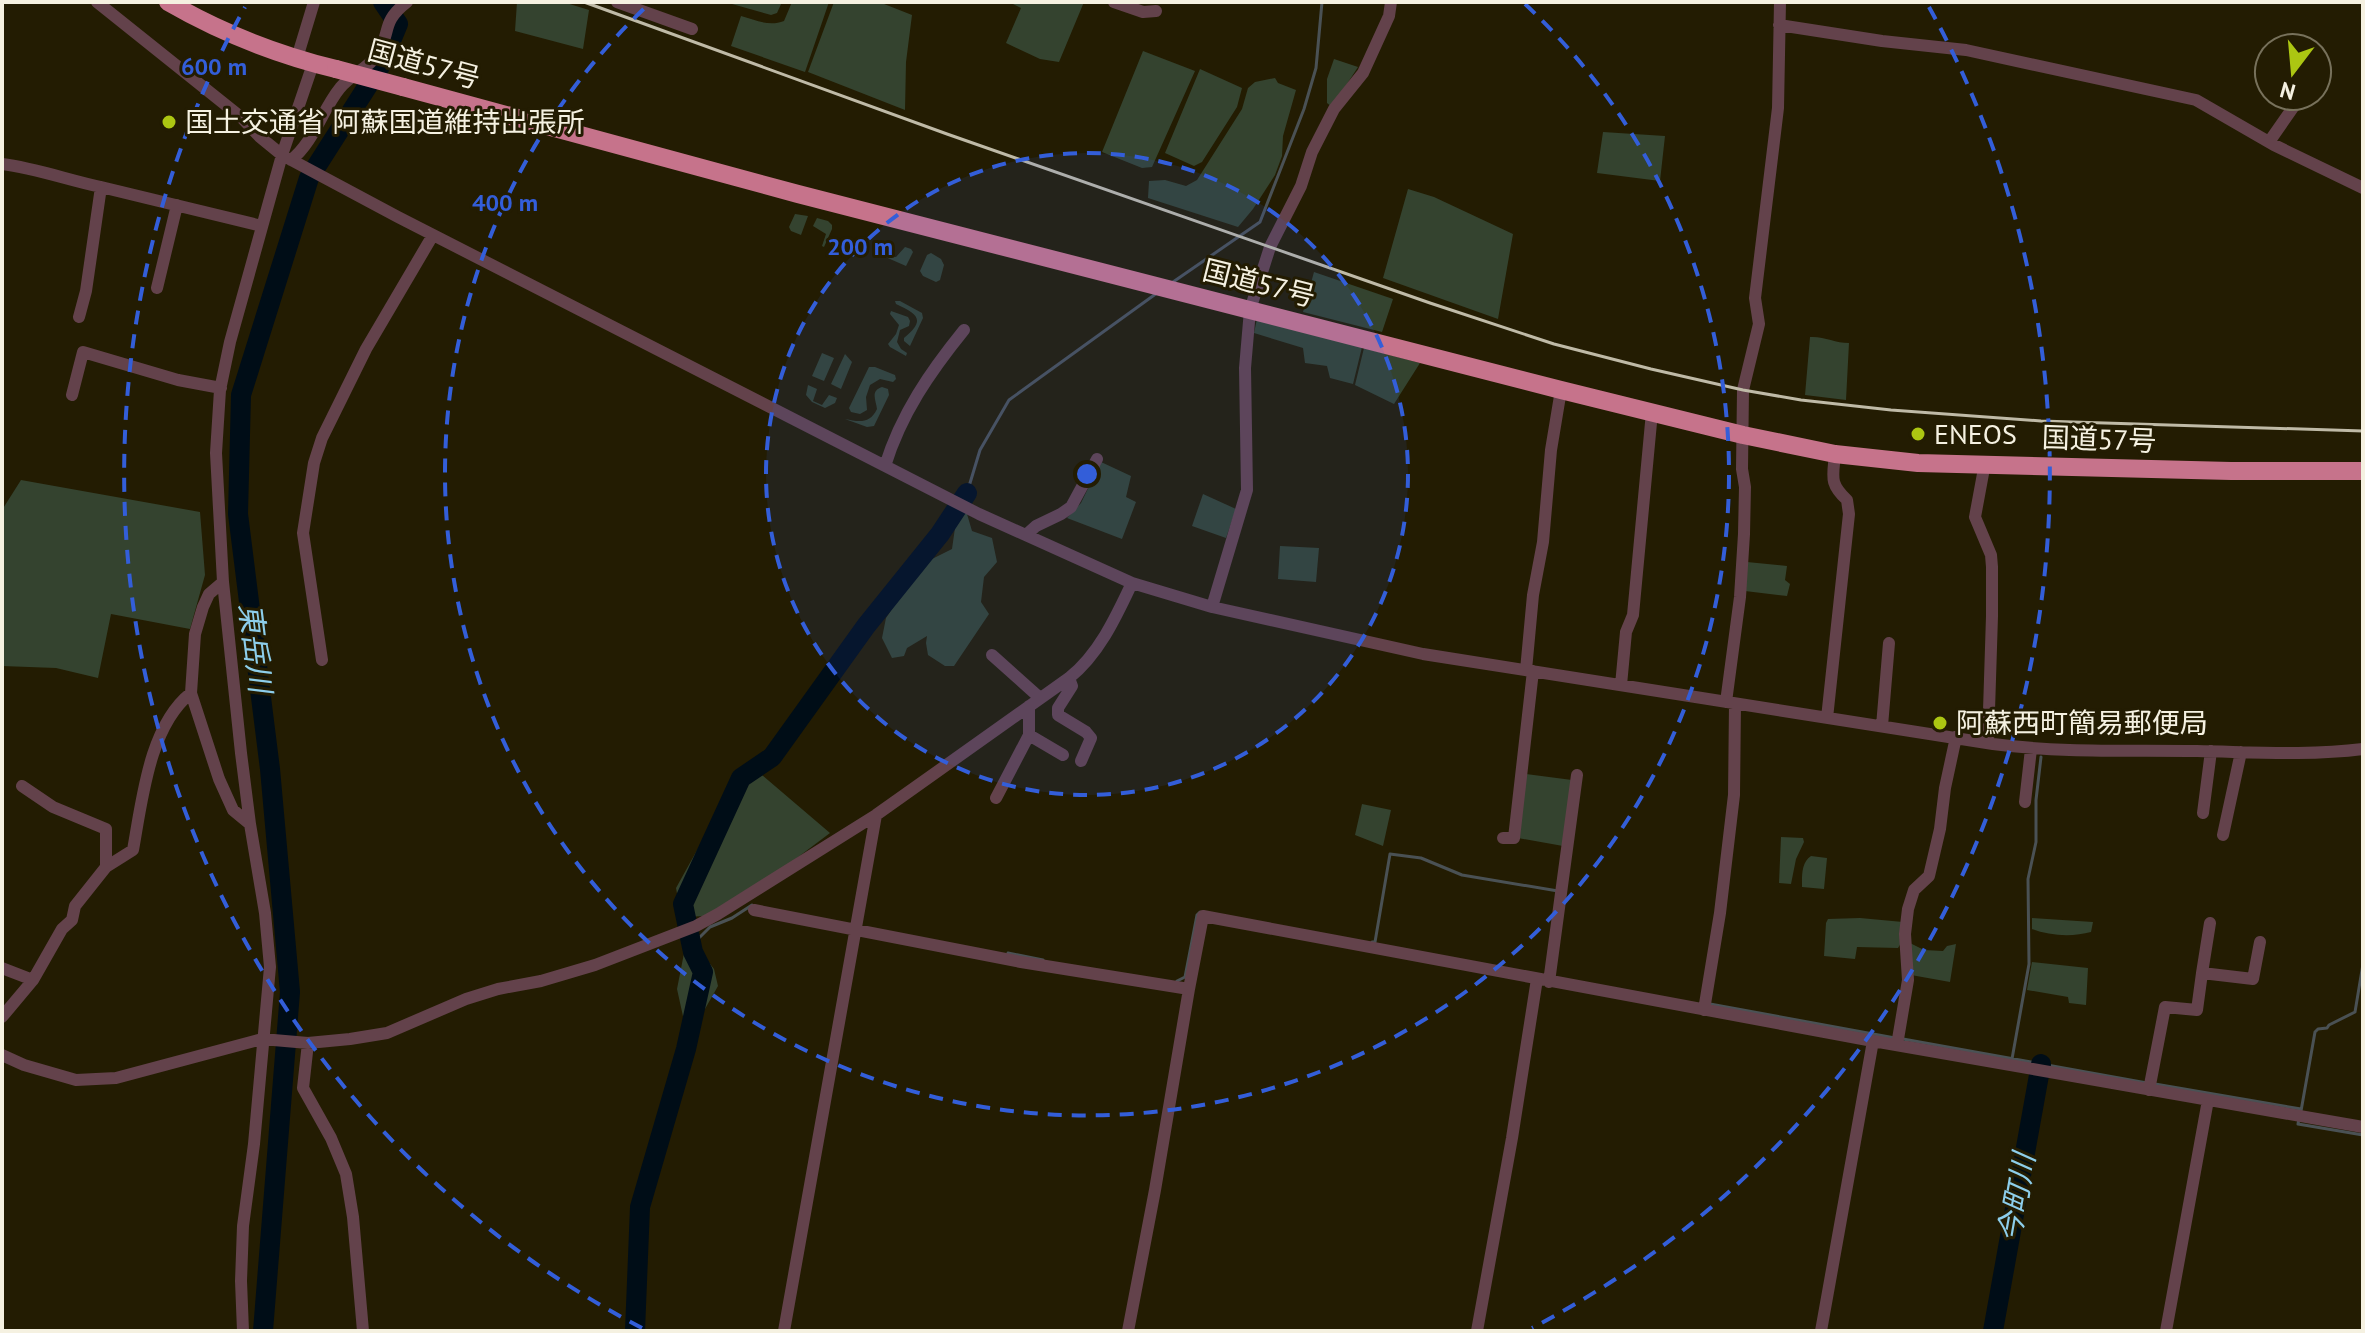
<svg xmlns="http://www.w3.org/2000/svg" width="2365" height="1333" font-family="'PT Sans','Noto Sans JP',sans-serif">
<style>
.green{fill:#34432f}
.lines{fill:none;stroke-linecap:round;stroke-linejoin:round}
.stream{stroke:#4a5154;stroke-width:3}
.river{stroke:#000d17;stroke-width:20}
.minor{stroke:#63424b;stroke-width:12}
.highway{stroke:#c6738b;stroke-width:18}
.rail{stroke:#bfbaa7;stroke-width:3}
.highway-bridge{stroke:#c6738b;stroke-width:18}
.ring{fill:none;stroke:#335ed9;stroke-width:4;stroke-dasharray:14 10}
.poi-dot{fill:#acc612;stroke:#231c02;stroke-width:3}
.labels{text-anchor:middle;stroke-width:6;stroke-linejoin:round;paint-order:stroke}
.street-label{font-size:28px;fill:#f5f1e1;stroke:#231c02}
.poi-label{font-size:28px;fill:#f5f1e1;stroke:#231c02;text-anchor:start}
.water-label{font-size:30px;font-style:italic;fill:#8dceeb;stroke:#231c02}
.centre{fill:#335ed9;stroke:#231c02;stroke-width:4}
.ring-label{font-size:24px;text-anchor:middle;font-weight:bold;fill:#335ed9;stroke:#231c02;stroke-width:6;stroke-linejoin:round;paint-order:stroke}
</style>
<rect width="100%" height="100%" fill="#231c02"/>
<path class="green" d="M517,2h46l26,8 -6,39 -68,-18z
M725,2h57l-5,11 -6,2z
M792,2h37l-24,70 -74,-26 10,-30c15,4 28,11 43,5z
M834,2h45l33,13 -6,47 -1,48 -97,-38z
M1009,2h75l-25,60 -19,-3 -34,-16 15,-35z
M1143,51l52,20 -43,96 -10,1 -40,-16z
M1334,59l24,8 -26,40 -5,-4v-24z
M1200,69l42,19 -5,19 -35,55 -8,4 -29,-13z
M1275,78l3,5 18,7 -13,46 -1,20 -7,19 -22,34 -15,18 -90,-29 1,-17 16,-1 21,6 11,-6 45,-71 6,-21 7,-6z
M1603,132l62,4 -5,45 -63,-8z
M1408,189l26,8 79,37 -15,85 -115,-41z
M795,214l13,2 -7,19 -10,-4 -2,-4z
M817,218l11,3 4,4v4l-8,18 -2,-1 4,-12 -13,-8z
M905,247l6,2 2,3 -7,14 -32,-14 6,-4 6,8 10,1z
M931,253l10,6 3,6 -4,15 -4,2 -13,-6 -3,-5 7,-16z
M1314,272l79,27 -11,33 -79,-20z
M895,301h5l22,12 1,5 -13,28 -6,-5v-3c22,-18 14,-24 -8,-34z
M891,311l17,6 2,4 -1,5 -9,4 -3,12 4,7 6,4 -1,3 -16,-9 -2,-3 8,-10 3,-9 -9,-11z
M1257,319l105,28 -9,37 -23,-6 -3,-12 -22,-3 -2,-15 -49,-15z
M1810,337c14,-1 25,6 39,6l-3,57 -41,-5z
M1364,348l56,15 -26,41 -39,-19z
M822,353l12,5 -10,23 -12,-5z
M845,354l7,8 -11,27 -10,-5z
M869,367h6l20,8 1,4 -3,3 -13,-3 -10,6 -4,12 1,13 -7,4 -9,-2 -2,-4z
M808,385l9,4 -4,12 9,4 7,-10 8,3 -2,5 -10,5 -13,-6 -6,-7z
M882,387l6,2 1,6 -15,31 -7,1 -22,-8c14,3 25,5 32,-10 -1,-9 -7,-18 5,-22z
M1101,462l30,14 -5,21 10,5 -14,37 -55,-21 14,-15z
M21,480l179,32 5,63 -15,54 -79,-15 -13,64 -42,-10 -54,-2v-156z
M1203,494l33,15 -10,29 -34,-12z
M963,513l4,1 5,17 20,7 5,24 -13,15 -3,25 8,12 -35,52h-9l-17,-11 -2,-12 1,-7 -20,12 -3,8 -12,2 -10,-20 4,-20 36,-54 30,-15 3,-21z
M1280,546l39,2 -3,34 -38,-3z
M1747,562l40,4 -2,14 5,4 -3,12 -42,-5z
M1526,774l46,6 -9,66 -45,-8z
M762,775l68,58 -109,82 -34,2 6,25 21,27 4,17 -30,53 -11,-50 9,-46 -10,-55 55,-99z
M1362,804l29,6 -8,36 -28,-11z
M1781,837l22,1 1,4 -8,17 -5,25 -12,-1z
M1811,856l16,2 -3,31 -22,-2c0,-11 -1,-24 9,-31z
M1860,918l43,4 -2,21 -3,5 -41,-1 -2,12 -31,-3 2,-33 2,-4z
M2032,918l61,4 -2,10c-18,5 -41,4 -59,-3z
M1910,943l14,7 19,1 4,-5 9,-2 -6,38 -39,-7z
M2032,962l56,6 -2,37 -17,-2 -1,-6 -41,-7z"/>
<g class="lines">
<path class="stream" d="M1173,282l87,-60 44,-113 12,-41 6,-66
M967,493l13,-43 29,-50 148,-107
M699,938l11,-11 22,-9 20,-13
M1372,942h3l15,-88 31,4 41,17 96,16
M1008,953l35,7
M1177,981l8,-4 12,-62 3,-3
M1710,1004l185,34
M1903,1039l244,44
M2012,1059l17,-95 -1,-85 8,-37v-42l5,-43
M2155,1084l146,25
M2301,1111l14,-79 3,-3 9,-1 2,-3 26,-13 8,-48
M2299,1118l-1,6 65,11"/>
<path class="river" d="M263,1331l27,-339 -20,-223 -32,-255 3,-119 68,-217 72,-113 17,-41 -15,-22
M635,1331l5,-124 46,-158 17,-77 -10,-20 -10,-48 58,-126 31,-21 94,-131 74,-92 27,-41
M1993,1331l48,-267"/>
<path class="minor" d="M97,2l145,116 18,19 22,18 116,62 581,297 153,69 80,24 211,47 570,90c68,9 136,6 204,7 56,1 110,5 166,-2
M617,2l75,27
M1114,2l29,10 13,-1
M1779,25l103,16 84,9 230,50 78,45 89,43
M297,58l17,-56
M2269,142l32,-46
M291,160c23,-18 31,-50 49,-72 10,-13 29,-20 37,-33 15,-23 3,-32 30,-53
M2,164c33,4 66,16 99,23
M157,288l20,-83
M79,317l7,-26 15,-104 161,39
M72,395l11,-43 95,28 43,8
M1985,463l-10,54 16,38 1,12v49l-4,126
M885,466c16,-52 45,-94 79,-136
M1026,535l10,-9 25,-12 10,-7 26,-48
M223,582l-14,12 -6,13 -8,27 -4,59 28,86 14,31 17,14
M1212,607l35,-117 -2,-122 5,-58 20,-63 31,-61 11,-34 22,-43 29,-36 26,-57 2,-14
M992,655l48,43
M322,660l-19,-127 11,-70 8,-25 44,-89 67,-114
M1526,670l7,-75 10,-53 8,-92 10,-60
M1069,678l3,8 -14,22v7l28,17 5,6 -10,23
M1621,685l5,-53 7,-17 19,-203
M1726,702l14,-105 4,-63 1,-47 -3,-18 1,-79 16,-66 -4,-26 23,-190 2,-106
M1827,718l22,-204 -2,-14c-18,-17 -14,-23 -12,-46
M1882,726l7,-83
M1029,735l34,20
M22,786l31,21 53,22v38
M996,798l33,-63v-29
M2025,802l6,-53
M2203,813l8,-62
M2223,835l18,-83
M1503,838h11l19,-167
M754,910l267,52 168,27 14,-73 670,125 490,86
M2,968l31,12
M2202,973l8,-50
M1549,982l28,-207
M1704,1010l16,-97 14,-118 1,-91
M2,1017l31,-37 29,-51 10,-9 3,-14 31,-39 27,-17c9,-49 16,-124 58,-157
M308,1043l-5,45 28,50 15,36 7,43 10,114
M1897,1045l11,-65 -3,-46 3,-25 6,-19 15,-14 11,-47 5,-41 11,-51
M2,1055l22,10 52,15 40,-2 146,-39 46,4 42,-4 37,-6 79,-34 32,-10 43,-8 54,-16 101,-39 22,-12 158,-99 193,-137c30,-24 47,-61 63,-95
M2149,1090l16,-83 32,3 5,-37 51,6 7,-37
M243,1331l-2,-50 2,-55 11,-82 16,-177 -5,-54 -15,-89 -9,-71 -18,-171 -7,-129 4,-63 10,-48 52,-187 31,-91
M784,1331l92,-516
M1128,1331l27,-141 34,-201
M1477,1331l35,-193 25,-159
M1821,1331l52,-290
M2166,1331l42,-231"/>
<path class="highway" d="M168,2c52,30 110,53 168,67
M403,87l395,107 763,196 182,45 92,19 83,9 313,8h132"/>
<path class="rail" d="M584,2l363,132 483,169 124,41 97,25 92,21 58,10 90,10 150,11 322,10"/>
<path class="highway-bridge" d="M336,69l67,18"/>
</g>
<circle cx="1087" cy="474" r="321" fill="#335ed9" fill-opacity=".12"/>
<g class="ring">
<circle cx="1087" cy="474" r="321"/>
<path d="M1525 4A642 642 0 1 1 649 4"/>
<path d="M642 1328A963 963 0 0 1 245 7M1929 7A963 963 0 0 1 1532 1328"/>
</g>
<g class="poi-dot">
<circle cx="169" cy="122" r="8"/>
<circle cx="1918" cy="434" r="8"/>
<circle cx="1940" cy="723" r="8"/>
</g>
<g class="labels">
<g class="street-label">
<text transform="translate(424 64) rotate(15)" y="10">国道57号</text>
<text transform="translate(1259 283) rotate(14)" y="10">国道57号</text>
<text transform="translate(2099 439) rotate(2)" y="10">国道57号</text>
</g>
<g class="poi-label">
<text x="185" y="132">国土交通省 阿蘇国道維持出張所</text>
<text x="1934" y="444">ENEOS</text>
<text x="1956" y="733">阿蘇西町簡易郵便局</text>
</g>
<g class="water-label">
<text transform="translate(255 648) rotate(83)" y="10">東岳川</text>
<text transform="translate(2017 1198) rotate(-80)" y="10">今町川</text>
</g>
</g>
<circle cx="1087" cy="474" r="12" class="centre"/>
<g class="ring-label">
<text x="214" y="75">600 m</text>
<text x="505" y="211">400 m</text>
<text x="860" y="255">200 m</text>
</g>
<rect width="2365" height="1333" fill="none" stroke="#f5f1e1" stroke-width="8"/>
<g transform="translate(2293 72) rotate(196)"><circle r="38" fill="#231c02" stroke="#77715b" stroke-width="2"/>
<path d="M0-6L14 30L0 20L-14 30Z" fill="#acc612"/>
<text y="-12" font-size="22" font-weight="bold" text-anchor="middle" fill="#f5f1e1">N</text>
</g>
</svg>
